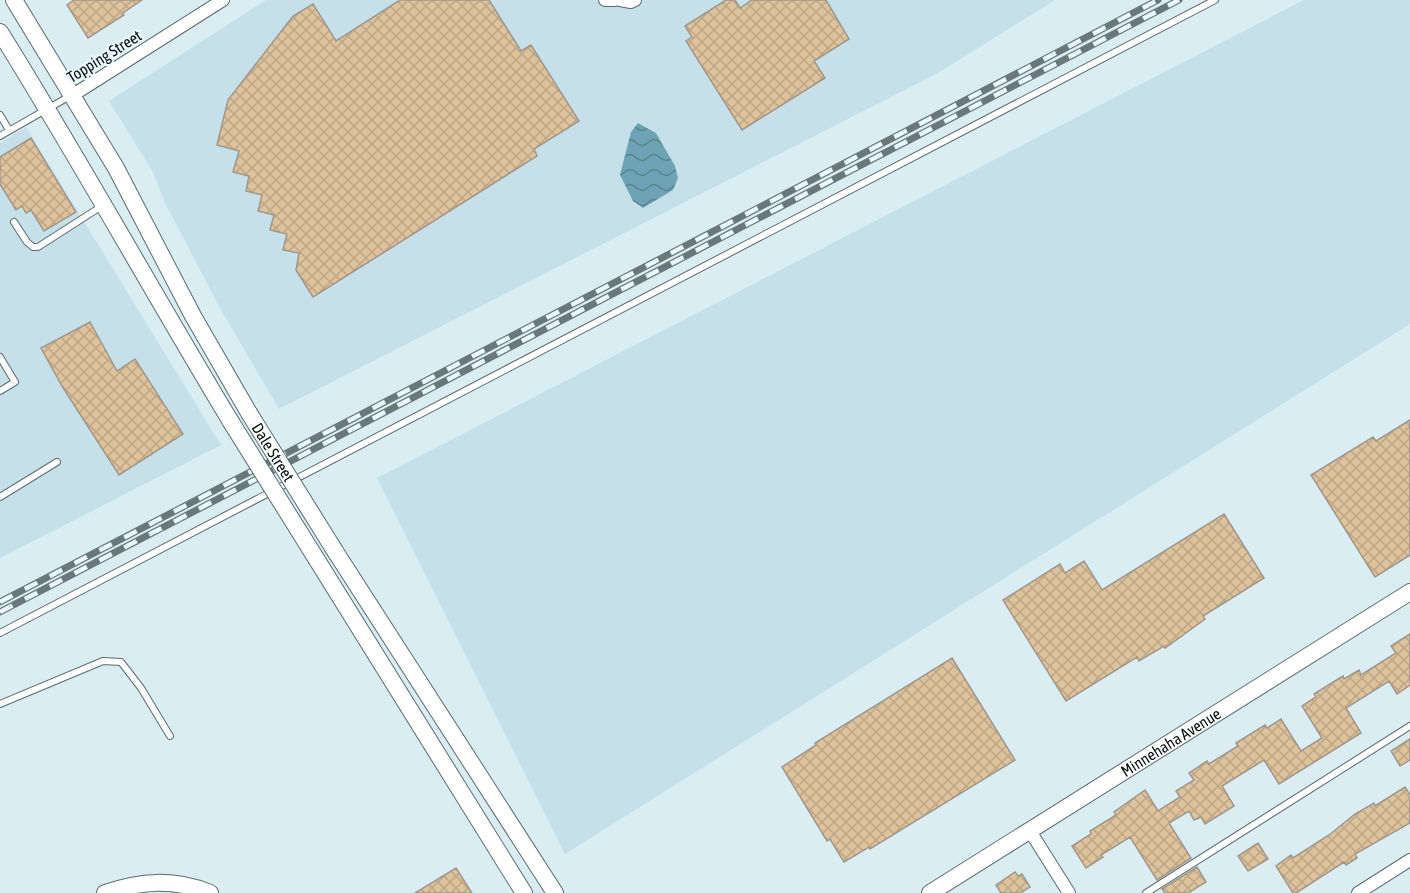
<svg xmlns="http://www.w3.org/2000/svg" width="1410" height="893" font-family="'Asap Condensed',sans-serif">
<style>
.built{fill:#c6e0e9}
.water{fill:url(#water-waves)}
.building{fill:url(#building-cross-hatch);stroke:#a0978b;stroke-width:1.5}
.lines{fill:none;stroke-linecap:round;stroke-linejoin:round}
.service-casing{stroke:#5a6a70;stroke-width:8}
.minor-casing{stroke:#5a6a70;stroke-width:14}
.secondary-casing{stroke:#5a6a70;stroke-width:18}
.service{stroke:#fff;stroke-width:6}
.minor{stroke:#fff;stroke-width:12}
.secondary{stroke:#fff;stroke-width:16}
.rail-casing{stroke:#6b787b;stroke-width:7}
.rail{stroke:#eaf9fe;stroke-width:4.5;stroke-dasharray:14;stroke-linecap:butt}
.secondary-bridge-casing{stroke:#5a6a70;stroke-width:18;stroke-linecap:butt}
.secondary-bridge{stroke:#fff;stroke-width:16}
.labels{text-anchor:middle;stroke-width:4.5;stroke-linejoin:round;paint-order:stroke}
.street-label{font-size:16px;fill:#0a1012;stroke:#eaf9fe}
</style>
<defs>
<pattern id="water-waves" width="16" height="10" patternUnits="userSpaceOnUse" patternTransform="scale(1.5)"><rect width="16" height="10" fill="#6ea3b3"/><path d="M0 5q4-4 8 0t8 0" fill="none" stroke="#598390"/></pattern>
<pattern id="building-cross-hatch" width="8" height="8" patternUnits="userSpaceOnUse" patternTransform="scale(1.5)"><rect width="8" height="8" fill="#dec29c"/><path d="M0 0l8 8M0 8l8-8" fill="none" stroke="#bda685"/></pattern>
</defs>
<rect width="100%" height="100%" fill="#daedf3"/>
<path class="built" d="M266,0h789l-117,73 -659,336 -58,-99 -56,-107 -12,-31 -44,-71z
M1304,0h106v324l-845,530 -188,-376z
M26,127l195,318 -221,113v-415z"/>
<path class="water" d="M638,123l18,10 19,33 3,12 -5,12 -30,18 -10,-7 -13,-26 11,-43z"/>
<path class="building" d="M74,0h68l-19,13 1,2 -36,23 -21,-33z
M400,0h89l32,51 10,-6 48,76 -45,28 3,7 -224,141 -17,-27 3,-17 -16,-3 4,-16 -17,-4 4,-15 -16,-4 4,-16 -16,-4 3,-15 -16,-4 6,-21 -22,-6 11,-45 65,-84 20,-12 23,37z
M726,0h9l5,8 12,-8h74l23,39 -35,22 11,17 -83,52 -56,-89 6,-4 -7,-11z
M31,138l45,74 -32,19 -13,-21 -5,3 -4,-7 -6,4 -16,-26v-27z
M90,322l27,49 18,-12 48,75 -64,41 -57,-89 -21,-38z
M1410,420v135l-35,22 -64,-102 62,-38 3,4z
M1224,514l40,64 -61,38 2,3 -40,29 -1,-2 -25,15 -2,-4 -71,44 -63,-101 57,-36 5,9 19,-12 18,29z
M1410,634v51l-13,9 -8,-13 -43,27 15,25 -82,51 -15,-24 -42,26 12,20 -29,18 -4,-7 -7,3 -5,-9 -20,12 22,35 -34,22 -27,-43 -29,18 2,2 -17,11 -14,-22 19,-12 -1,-3 26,-16 -2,-3 31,-22 13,21 22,-14 -4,-6 18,-11 -5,-7 18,-12 2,3 29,-18 -2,-3 29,-18 2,3 14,-9 20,32 21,-13 -20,-32 14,-9 -2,-3 29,-18 1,3 15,-9 2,5 35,-22 -5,-7z
M952,658l63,102 -145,89 -1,-2 -25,15 -14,-23 -3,2 -45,-74 34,-22 -1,-2z
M1410,739v21l-10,6 -9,-15z
M1405,787l5,8v28l-55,31 2,4 -11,7 -2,-3 -48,31h-3l-17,-27 15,-11 2,3 36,-23 26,-21 19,-11 1,3z
M1258,843l10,16 -20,12 -10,-15z
M1197,867l9,15 -18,11h-23l-3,-4z
M456,868l16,25h-57z
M1015,872l3,4 4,-2 8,13 -10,6h-19l-5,-8z"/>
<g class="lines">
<g class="service-casing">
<path id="service" d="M0,115l9,15
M0,136l70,-40
M14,222l13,20 6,5h5l64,-41
M0,357l15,25 -15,9
M0,497l57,-35
M0,633l1215,-633
M0,704l103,-43 18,1 20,26 29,48
M1146,893l264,-167"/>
</g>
<g class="minor-casing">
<path id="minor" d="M605,0h10
M620,0l11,2 4,-2
M73,95l150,-95
M1030,831l39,62
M1358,893l52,-33"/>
</g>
<g class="secondary-casing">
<g id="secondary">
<path d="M14,0l102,168 77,148 56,97"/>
<path d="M0,32c80,128 153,261 231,390"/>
<path d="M335,551l220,342"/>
<path d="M317,560l207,333"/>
<path d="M105,893c35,-12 69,-15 105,0"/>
<path id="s1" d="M930,893l480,-301"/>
</g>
</g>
<use href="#service" class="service"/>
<use href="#minor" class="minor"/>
<use href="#secondary" class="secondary"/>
<g class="rail-casing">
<path id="rail" d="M0,602l1158,-602
M0,612l1179,-612"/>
</g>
<use href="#rail" class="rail"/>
<g class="secondary-bridge-casing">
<g id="secondary-bridge">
<path id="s2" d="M249,413l86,138"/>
<path d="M231,422l86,138"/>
</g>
</g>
<use href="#secondary-bridge" class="secondary-bridge"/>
</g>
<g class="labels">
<g class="street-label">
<text transform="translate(104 56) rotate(-32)" y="6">Topping Street</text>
<text dy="6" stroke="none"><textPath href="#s2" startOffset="46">Dale Street</textPath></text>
<text dy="6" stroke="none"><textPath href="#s1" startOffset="284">Minnehaha Avenue</textPath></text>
</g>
</g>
</svg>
